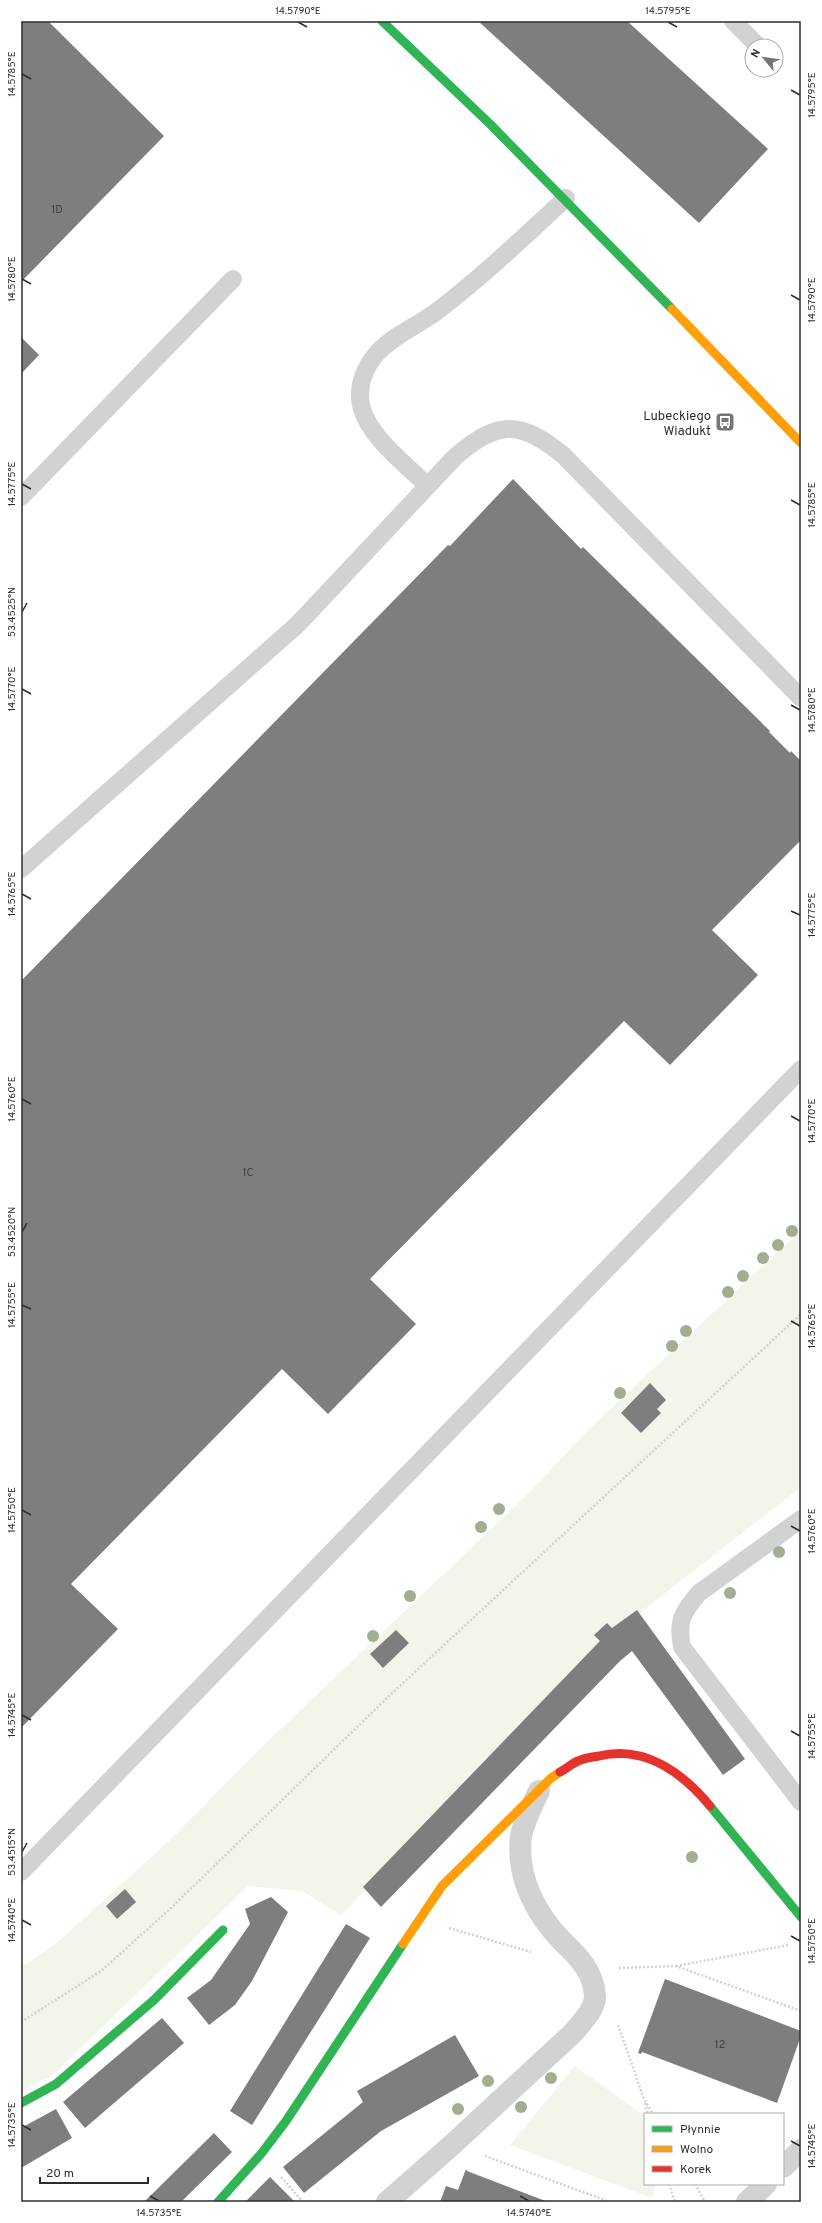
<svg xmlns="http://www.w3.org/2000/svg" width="822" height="2223" font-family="Overpass,sans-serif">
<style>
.green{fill:#f1f5ea}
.building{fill:#7e7e7e}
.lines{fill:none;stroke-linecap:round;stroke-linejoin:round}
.path{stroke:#d2d2d2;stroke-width:2.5;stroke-dasharray:2 2;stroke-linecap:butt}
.lane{stroke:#d2d2d2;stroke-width:18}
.street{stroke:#d2d2d2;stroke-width:22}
.fast{stroke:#30b455;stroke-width:9}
.slow{stroke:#ff9f0a;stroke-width:9}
.jam{stroke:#e5322d;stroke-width:9}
.tree{fill:#a2ae92}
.ticks{fill:none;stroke:#2d2d2d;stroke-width:1.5}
.labels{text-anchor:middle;stroke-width:4;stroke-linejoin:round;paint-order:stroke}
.number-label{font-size:11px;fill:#414141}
.poi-label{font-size:13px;fill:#2d2d2d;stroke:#fff;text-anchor:end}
.neatline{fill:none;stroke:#2d2d2d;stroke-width:1.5}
.ticks-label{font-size:10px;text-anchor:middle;fill:#2d2d2d}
</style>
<rect width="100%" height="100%" fill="#fff"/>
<path class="green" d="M801,1230v257l-183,143 -277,285 -39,-24 -54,-5 -194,188 -33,17v-123l38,-27 111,-101 94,-95 267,-254 56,-60z
M575,2066l70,50v68h11l-4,14 -142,-53z"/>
<path class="building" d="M21,21h27l116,115 -143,146z
M478,21h149l141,128 -69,74z
M21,337l18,18 -18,19z
M513,479l68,70 2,-2 187,184 -1,1 21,21 1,-2 10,10v79l-89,90 46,45 -88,90 -46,-44 -254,258 46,45 -88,90 -46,-45 -211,215 47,45 -97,99v-747l427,-436 2,1z
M650,1383l16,17 -9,9 4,4 -20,20 -20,-20z
M637,1610l108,149 -22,16 -91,-124 -12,10 -239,246 -18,-20 237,-246 -6,-6 13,-12 5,5z
M396,1630l13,13 -26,25 -13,-14z
M125,1889l11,13 -19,17 -11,-13z
M271,1897l17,15 -36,69 -17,24 -26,20 -22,-27 24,-18 39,-56 -5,-15z
M346,1924l24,14 -118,187 -22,-14z
M665,1979l136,52v5l-24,67 -135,-51 -1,2 -3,-1z
M162,2018l22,25 -99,85 -22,-26z
M455,2035l24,41 -98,55 -77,62 -21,-26 80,-65 -6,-11z
M56,2109l16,29 -51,30v-40z
M214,2133l18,19 -51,50h-37z
M466,2169l1,2 81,31h-108l6,-16 12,4z
M270,2177l25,25h-50z"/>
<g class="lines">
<path class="path" d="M449,1928l82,24
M676,1966l113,-21
M619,1968l57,-2 125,45
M21,2022l80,-51 69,-62 219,-213 412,-382
M618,2025l26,74 9,15
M645,2103l3,11
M485,2156l125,46
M281,2177l22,25
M669,2184l6,18
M695,2184l10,18"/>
<path class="lane" d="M733,21l25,25
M428,486c-22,-21 -61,-51 -67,-81 -4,-19 4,-39 17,-53 17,-18 43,-28 62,-43 44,-34 85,-73 126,-111
M21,497l212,-218
M21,869l277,-245 157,-167c42,-36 64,-38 108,-2l238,243
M801,1519l-102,74c-17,20 -22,28 -17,54l119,155
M21,1872l780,-803"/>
<path class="street" d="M783,2167l18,-17
M387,2202l66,-58 120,-111c7,-9 22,-23 22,-36 -1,-25 -16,-40 -33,-56 -27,-28 -46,-65 -41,-105 3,-16 11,-30 18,-45
M747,2202l19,-18"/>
<path class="fast" d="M382,21l108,103 182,185
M710,1806l91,111
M21,2103l35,-19 98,-84 69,-70
M218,2202l43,-48 25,-33 117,-177"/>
<path class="slow" d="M672,309l129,134
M403,1944l39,-58 109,-108 9,-6"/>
<path class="jam" d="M560,1772c6,-3 11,-8 18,-11 6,-3 14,-4 21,-5 45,-11 83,16 111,50"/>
</g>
<g class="tree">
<circle cx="792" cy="1231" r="6"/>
<circle cx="778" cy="1245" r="6"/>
<circle cx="763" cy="1258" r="6"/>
<circle cx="743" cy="1276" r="6"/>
<circle cx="728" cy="1292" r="6"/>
<circle cx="686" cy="1331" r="6"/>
<circle cx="672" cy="1346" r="6"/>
<circle cx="620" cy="1393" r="6"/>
<circle cx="499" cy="1509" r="6"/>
<circle cx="481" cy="1527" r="6"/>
<circle cx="779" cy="1552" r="6"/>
<circle cx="730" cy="1593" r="6"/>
<circle cx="410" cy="1596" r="6"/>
<circle cx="373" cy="1636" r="6"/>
<circle cx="692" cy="1857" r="6"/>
<circle cx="551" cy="2078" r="6"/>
<circle cx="488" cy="2081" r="6"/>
<circle cx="521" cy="2107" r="6"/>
<circle cx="458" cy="2109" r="6"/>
</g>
<path class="ticks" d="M298,22l9,5M668,22l9,5M22,74l9,5M791,90l9,5M22,279l9,5M791,295l9,5M22,484l9,5M791,500l9,5M22,612l5,-9M22,689l9,5M791,705l9,5M22,894l9,5M791,911l9,4M22,1099l9,5M791,1116l9,5M22,1232l5,-9M22,1305l9,4M791,1321l9,5M22,1510l9,5M791,1526l9,5M22,1715l9,5M791,1731l9,5M22,1852l5,-9M22,1920l9,5M791,1936l9,5M22,2125l9,5M791,2141l9,5M150,2196l9,5M520,2196l9,5"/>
<defs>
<g id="bus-square" transform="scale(1)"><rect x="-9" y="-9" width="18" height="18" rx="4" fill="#767676" stroke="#fff"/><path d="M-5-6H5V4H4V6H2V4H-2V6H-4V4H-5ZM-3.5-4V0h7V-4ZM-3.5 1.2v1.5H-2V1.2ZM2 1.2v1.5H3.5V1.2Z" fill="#fff"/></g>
</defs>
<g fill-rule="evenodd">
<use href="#bus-square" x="725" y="422"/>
</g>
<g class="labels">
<g class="number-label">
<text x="57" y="213">1D</text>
<text x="248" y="1176">1C</text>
<text x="720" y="2048">12</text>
</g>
<g class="poi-label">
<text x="711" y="420">Lubeckiego<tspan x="711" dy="15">Wiadukt</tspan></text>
</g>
</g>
<rect width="822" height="2223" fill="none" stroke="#ffffff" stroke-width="44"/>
<rect x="644" y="2113" width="140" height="72" fill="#ffffff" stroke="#ababab"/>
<rect x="652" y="2126" width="20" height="6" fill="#30b455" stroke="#ababab"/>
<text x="680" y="2133" font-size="12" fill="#2d2d2d">Płynnie</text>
<rect x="652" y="2146" width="20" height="6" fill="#ff9f0a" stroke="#ababab"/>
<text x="680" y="2153" font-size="12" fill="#2d2d2d">Wolno</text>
<rect x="652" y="2166" width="20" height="6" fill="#e5322d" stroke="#ababab"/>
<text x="680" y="2173" font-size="12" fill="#2d2d2d">Korek</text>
<g transform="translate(764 58) rotate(299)"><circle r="19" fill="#ffffff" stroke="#ababab"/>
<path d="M0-3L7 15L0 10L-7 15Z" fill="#767676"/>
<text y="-6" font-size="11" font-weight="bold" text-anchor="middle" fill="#2d2d2d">N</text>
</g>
<path d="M40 2177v6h108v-6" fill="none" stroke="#2d2d2d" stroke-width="2"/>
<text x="46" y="2177" font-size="12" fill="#2d2d2d" stroke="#ffffff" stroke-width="3" paint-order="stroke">20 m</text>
<rect x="22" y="22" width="778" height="2179" class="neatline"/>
<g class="ticks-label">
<text x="298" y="14">14.5790°E</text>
<text x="668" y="14">14.5795°E</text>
<text transform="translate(11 74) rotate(-90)" y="4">14.5785°E</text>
<text transform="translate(811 95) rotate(-90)" y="4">14.5795°E</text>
<text transform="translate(11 279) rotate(-90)" y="4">14.5780°E</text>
<text transform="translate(811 300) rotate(-90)" y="4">14.5790°E</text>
<text transform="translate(11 484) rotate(-90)" y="4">14.5775°E</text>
<text transform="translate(811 505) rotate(-90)" y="4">14.5785°E</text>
<text transform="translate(11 612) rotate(-90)" y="4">53.4525°N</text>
<text transform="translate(11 689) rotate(-90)" y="4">14.5770°E</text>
<text transform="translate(811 710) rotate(-90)" y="4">14.5780°E</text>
<text transform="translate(11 894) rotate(-90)" y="4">14.5765°E</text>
<text transform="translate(811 915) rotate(-90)" y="4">14.5775°E</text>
<text transform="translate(11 1099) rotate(-90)" y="4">14.5760°E</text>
<text transform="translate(811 1121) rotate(-90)" y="4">14.5770°E</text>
<text transform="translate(11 1232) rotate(-90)" y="4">53.4520°N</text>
<text transform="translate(11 1305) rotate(-90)" y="4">14.5755°E</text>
<text transform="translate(811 1326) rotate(-90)" y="4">14.5765°E</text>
<text transform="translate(11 1510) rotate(-90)" y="4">14.5750°E</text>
<text transform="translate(811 1531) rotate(-90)" y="4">14.5760°E</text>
<text transform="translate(11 1715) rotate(-90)" y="4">14.5745°E</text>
<text transform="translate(811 1736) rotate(-90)" y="4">14.5755°E</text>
<text transform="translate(11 1852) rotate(-90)" y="4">53.4515°N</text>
<text transform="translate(11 1920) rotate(-90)" y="4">14.5740°E</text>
<text transform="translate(811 1941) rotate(-90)" y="4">14.5750°E</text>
<text transform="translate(11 2125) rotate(-90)" y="4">14.5735°E</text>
<text transform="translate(811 2146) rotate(-90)" y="4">14.5745°E</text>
<text x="159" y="2216">14.5735°E</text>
<text x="529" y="2216">14.5740°E</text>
</g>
</svg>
